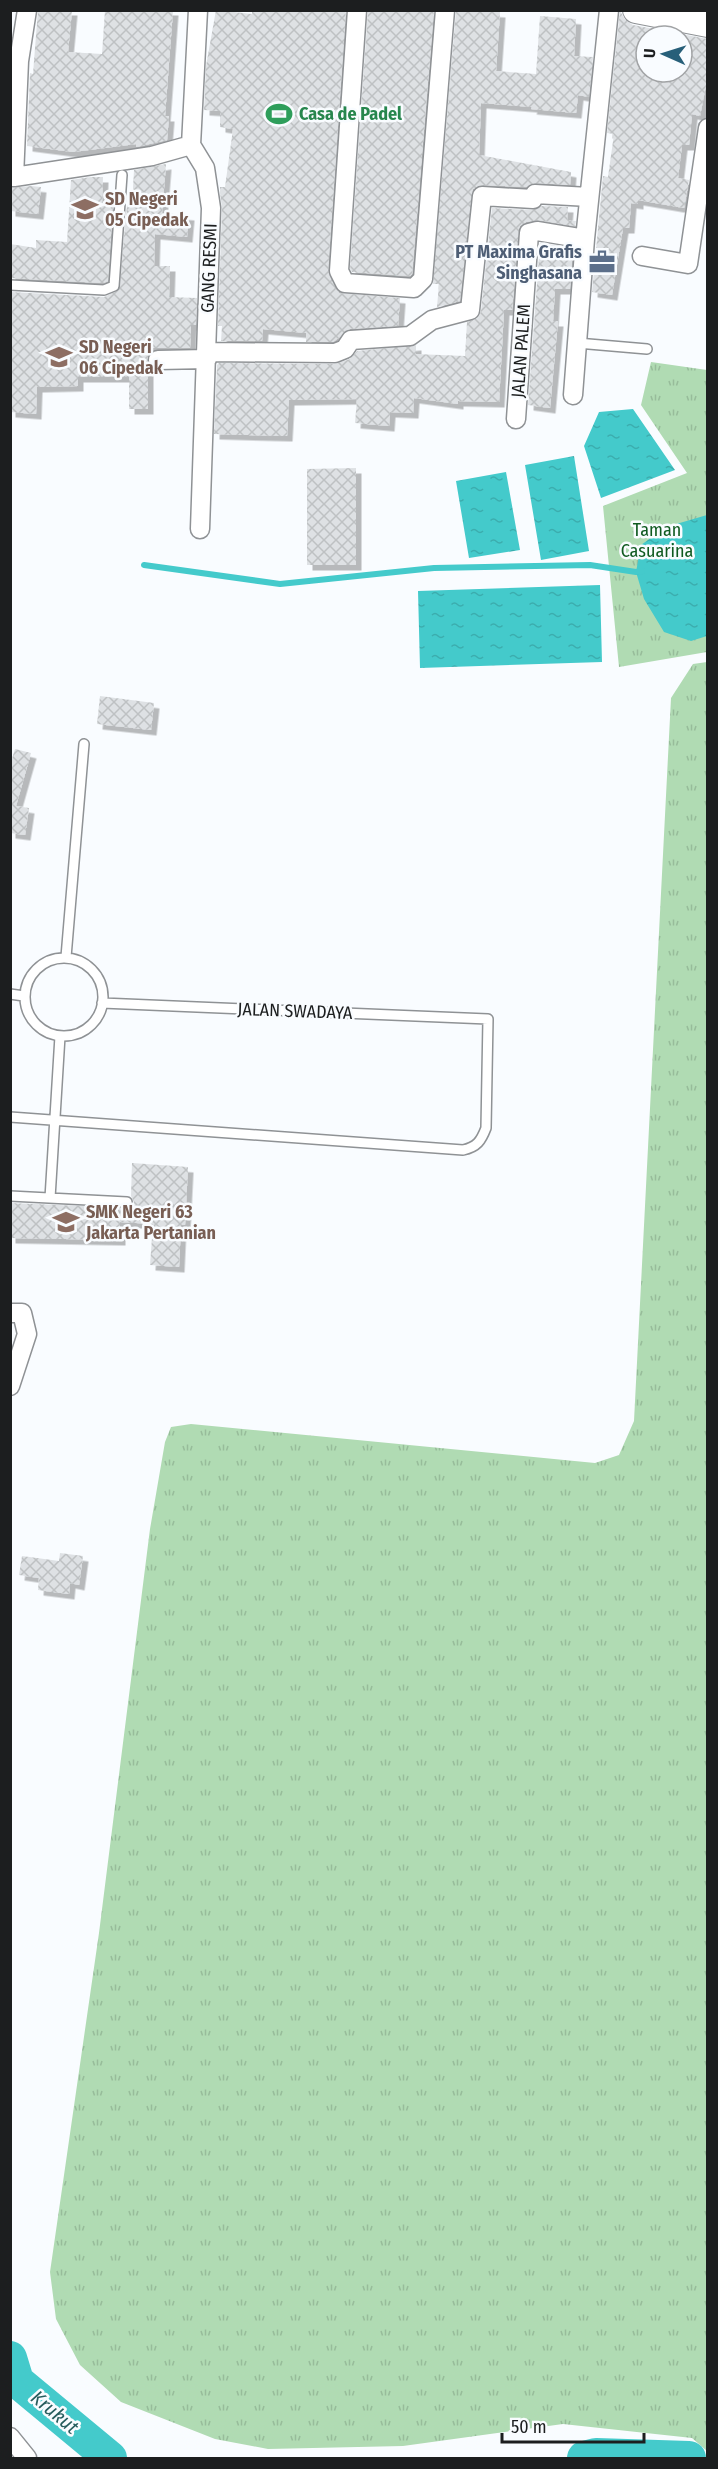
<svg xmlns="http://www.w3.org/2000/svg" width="718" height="2469" font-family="'Fira Sans Condensed',sans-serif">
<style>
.grass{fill:url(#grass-tufts)}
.water{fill:url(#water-ripples)}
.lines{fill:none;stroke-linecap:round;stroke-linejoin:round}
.stream{stroke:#44cacb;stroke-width:6}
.river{stroke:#44cacb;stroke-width:34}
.building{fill:url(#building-cross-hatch);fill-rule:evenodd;filter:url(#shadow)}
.service-casing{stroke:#8f9295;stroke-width:12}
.minor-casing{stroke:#8f9295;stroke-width:21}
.secondary-casing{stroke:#8f9295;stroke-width:28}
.service{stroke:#fff;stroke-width:9}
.minor{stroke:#fff;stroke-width:18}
.secondary{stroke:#fff;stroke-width:26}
.labels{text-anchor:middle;stroke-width:5;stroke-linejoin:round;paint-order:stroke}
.leisure-label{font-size:18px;font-weight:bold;fill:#27864d;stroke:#f9fcff;text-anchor:start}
.education-label{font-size:18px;font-weight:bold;fill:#785e54;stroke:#f9fcff;text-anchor:start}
.service-label{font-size:18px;font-weight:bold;fill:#4e5e75;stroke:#f9fcff;text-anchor:end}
.street-label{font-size:18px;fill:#1c1e1f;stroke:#f9fcff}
.park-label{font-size:18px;fill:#0f5a20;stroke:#f9fcff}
.water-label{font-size:20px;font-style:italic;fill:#275e5e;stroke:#f9fcff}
</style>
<defs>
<pattern id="grass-tufts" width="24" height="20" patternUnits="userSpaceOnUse" patternTransform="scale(1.5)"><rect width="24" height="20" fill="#b0dbb3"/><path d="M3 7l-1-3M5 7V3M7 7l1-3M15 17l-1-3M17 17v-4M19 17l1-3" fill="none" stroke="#97bc9a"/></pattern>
<pattern id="water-ripples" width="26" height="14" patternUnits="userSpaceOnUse" patternTransform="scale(1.5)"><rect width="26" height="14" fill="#44cacb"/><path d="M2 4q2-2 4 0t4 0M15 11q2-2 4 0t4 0" fill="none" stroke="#3badae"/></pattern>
<pattern id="building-cross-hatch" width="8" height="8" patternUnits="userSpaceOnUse" patternTransform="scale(1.5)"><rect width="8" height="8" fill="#dee1e4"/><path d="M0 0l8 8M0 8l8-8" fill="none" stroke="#bec1c3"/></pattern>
<filter id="shadow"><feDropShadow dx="5.5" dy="5.5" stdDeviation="0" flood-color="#0004"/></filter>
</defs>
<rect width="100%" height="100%" fill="#f9fcff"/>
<path class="grass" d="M651,362l56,8v282l-88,15 -16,-161 84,-33 -46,-68z
M707,662v1789l-15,-13 -129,-14 -160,22 -135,3 -53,-10 -94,-37 -41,-37 -24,-46 -6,-47 49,-339 51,-404 15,-87 6,-15 20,-3 404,39 24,-8 15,-34 37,-723 22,-34z"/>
<path class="water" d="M633,409l42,61 -74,28 -17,-52 15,-34z
M574,456l15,95 -48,9 -16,-95z
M506,472l14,78 -51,8 -13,-77z
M707,515v121l-16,5 -27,-9 -20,-33 -8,-27 5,-27 25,-18z
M600,585l2,77 -182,6 -2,-77z"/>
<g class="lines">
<path class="stream" d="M144,565l136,19 154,-16 156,-3 46,7 6,-1"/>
<path class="river" d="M10,2358l7,23 93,77
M584,2458l12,-3 93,3"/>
</g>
<path class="building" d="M38,10h34l-4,42 34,2 3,-44h68l-8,106h4l-2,24 -31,7v-3l-63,8 -46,-6 3,-73 3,1z
M216,10l36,4v-4h94l-18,261 11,22 61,5 -2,28 -48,3 -17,13h-27v-9l-43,-4 -1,12h-41l1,-15h-4l4,-118 -2,-15v-6h5l8,-58 -13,-2v-16l-16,-1 2,-44z
M368,10h66l-22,264 -2,2 -58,-4 -2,-3z
M456,10l44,2 -4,59 40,3 4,-58 36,3 -2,37 19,1 -4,40 -11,-2 -2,18 -45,-4 1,-2 -51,-4 -2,52 92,17 -1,13 -34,-2 -10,4 -43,-2 -10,4 -13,112 -23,6 2,-23h-6z
M620,11l6,10 7,4 75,14v36l-8,41 -8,-2 -3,31h-7l-4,33 11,2 -5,28 -46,-8v4l-7,-1 -2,25h-6l-11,67 -20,-3 11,-116 5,1 6,-43 -7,-1zM646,36h36v36h-39z
M166,164l-4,49 27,2 -2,22 -32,-3 -1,32h16l-1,31 28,1 -1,27h-5l-1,23h-37l-5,6v55h-19v-32h-51v9l-41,1 -1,27 -26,-2v-120l94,5 15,-7 8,-85 5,1 2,-36z
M91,177h12l-1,26 11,1 -5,77 -5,2 -93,-5v-34l26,4v-8l31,2 4,-62z
M31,186l10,1 -3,27 -28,-3v-23z
M542,206l26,1 -1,13 9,1 -1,5 -37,-6 -12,2 -6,4 -8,84h-8l-5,92 -41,-1v3l-44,-6 -1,15 -23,-1 -1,14 -34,-3 2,-24 -68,1 -2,36 -73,-2 3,-69 2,-2 116,1 15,-5 7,-8 59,-6v9l49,2 2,-34 11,-4 3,-7 11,-103 40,2z
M540,243l33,5 -3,41h-15l-2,32h5l-8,87 -22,-3z
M356,468v97h-49v-96z
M100,696l54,7 -3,27 -54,-6z
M15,749l16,4 -15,53 13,2 -4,27 -15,-2v-68z
M132,1163l56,4 -3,58h-4l-2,42 -29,-2 3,-41 -33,-2v18l-110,-2v-35l121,5 3,-6 -3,-6z
M60,1553l23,3 -4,29 -9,-2 -1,11 -31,-4 1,-12 -20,-3 3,-19 37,5z"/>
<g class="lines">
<g class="service-casing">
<path id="service" d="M10,285l94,5 10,-4 8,-111
M577,343l70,6
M66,957l18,-213
M25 997a39 39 0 1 1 78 0a39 39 0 1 1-78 0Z
M10,994l14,2
M10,1117l453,33c14,-3 18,-9 23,-22l2,-109 -386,-16
M10,1196l117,6
M50,1198l10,-162"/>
</g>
<g class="minor-casing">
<path id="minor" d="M198,10l-7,135 14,23 6,40 -11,321
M357,10l-18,261 6,12 69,5 9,-9 22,-269
M10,177h4l5,-116 8,-51
M14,177l138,-21 39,-11
M642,256l46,8 20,-136
M207,352l128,1 10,-4 6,-9 59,-4 22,-16 38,-10 12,-114 51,3 2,-5 54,3
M158,360l49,-1
M573,395l12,-156 24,-229
M516,419l13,-186 8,-2 48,8
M10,1313h12l5,21 -17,52
M10,2437l17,21"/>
</g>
<g class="secondary-casing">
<path id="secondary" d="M636,10l72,14"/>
</g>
<use href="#service" class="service"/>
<use href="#minor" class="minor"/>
<use href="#secondary" class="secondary"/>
</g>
<defs>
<g id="stadium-bare" transform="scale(2.07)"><path d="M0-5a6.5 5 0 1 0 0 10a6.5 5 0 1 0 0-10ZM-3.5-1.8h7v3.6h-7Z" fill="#2e9e5b" stroke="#f9fcff" stroke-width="2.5" paint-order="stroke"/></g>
<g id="school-bare" transform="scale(2.07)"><path d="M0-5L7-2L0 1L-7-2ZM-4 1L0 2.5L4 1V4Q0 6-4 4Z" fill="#8d6e63" stroke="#f9fcff" stroke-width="2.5" paint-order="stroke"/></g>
<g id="office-bare" transform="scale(2.07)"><path d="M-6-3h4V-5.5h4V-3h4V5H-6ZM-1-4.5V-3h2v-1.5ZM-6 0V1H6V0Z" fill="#5c6f8a" stroke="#f9fcff" stroke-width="2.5" paint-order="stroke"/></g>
</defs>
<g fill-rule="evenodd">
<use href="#stadium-bare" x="279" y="114"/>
<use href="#school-bare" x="85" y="209"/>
<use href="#office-bare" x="602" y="262"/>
<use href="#school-bare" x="59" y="357"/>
<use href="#school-bare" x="66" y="1222"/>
</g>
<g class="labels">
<g class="leisure-label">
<text x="299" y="120">Casa de Padel</text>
</g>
<g class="education-label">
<text x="105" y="205">SD Negeri<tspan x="105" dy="21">05 Cipedak</tspan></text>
<text x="79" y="353">SD Negeri<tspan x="79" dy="21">06 Cipedak</tspan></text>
<text x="86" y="1218">SMK Negeri 63<tspan x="86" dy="21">Jakarta Pertanian</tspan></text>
</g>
<g class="service-label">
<text x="582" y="258">PT Maxima Grafis<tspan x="582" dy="21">Singhasana</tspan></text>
</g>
<g class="street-label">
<text transform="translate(209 268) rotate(-88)" y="6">GANG RESMI</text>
<text transform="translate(521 351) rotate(-86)" y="6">JALAN PALEM</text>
<text transform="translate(295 1011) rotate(2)" y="6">JALAN SWADAYA</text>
</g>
<g class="park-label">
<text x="657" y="536">Taman<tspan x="657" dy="21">Casuarina</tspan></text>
</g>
<g class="water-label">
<text transform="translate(55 2412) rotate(40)" y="7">Krukut</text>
</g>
</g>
<rect width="718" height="2469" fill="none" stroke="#1c1e1f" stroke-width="24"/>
<g transform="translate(664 54) rotate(273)"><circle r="28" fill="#f9fcff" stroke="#a1a3a5" stroke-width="1.5"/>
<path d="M0-4.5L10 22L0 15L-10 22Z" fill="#275f79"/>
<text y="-9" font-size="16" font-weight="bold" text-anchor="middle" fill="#1c1e1f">U</text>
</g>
<path d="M502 2433v9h142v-9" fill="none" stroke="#1c1e1f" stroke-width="3"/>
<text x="511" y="2433" font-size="18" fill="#1c1e1f" stroke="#f9fcff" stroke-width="4.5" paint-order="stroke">50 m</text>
</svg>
